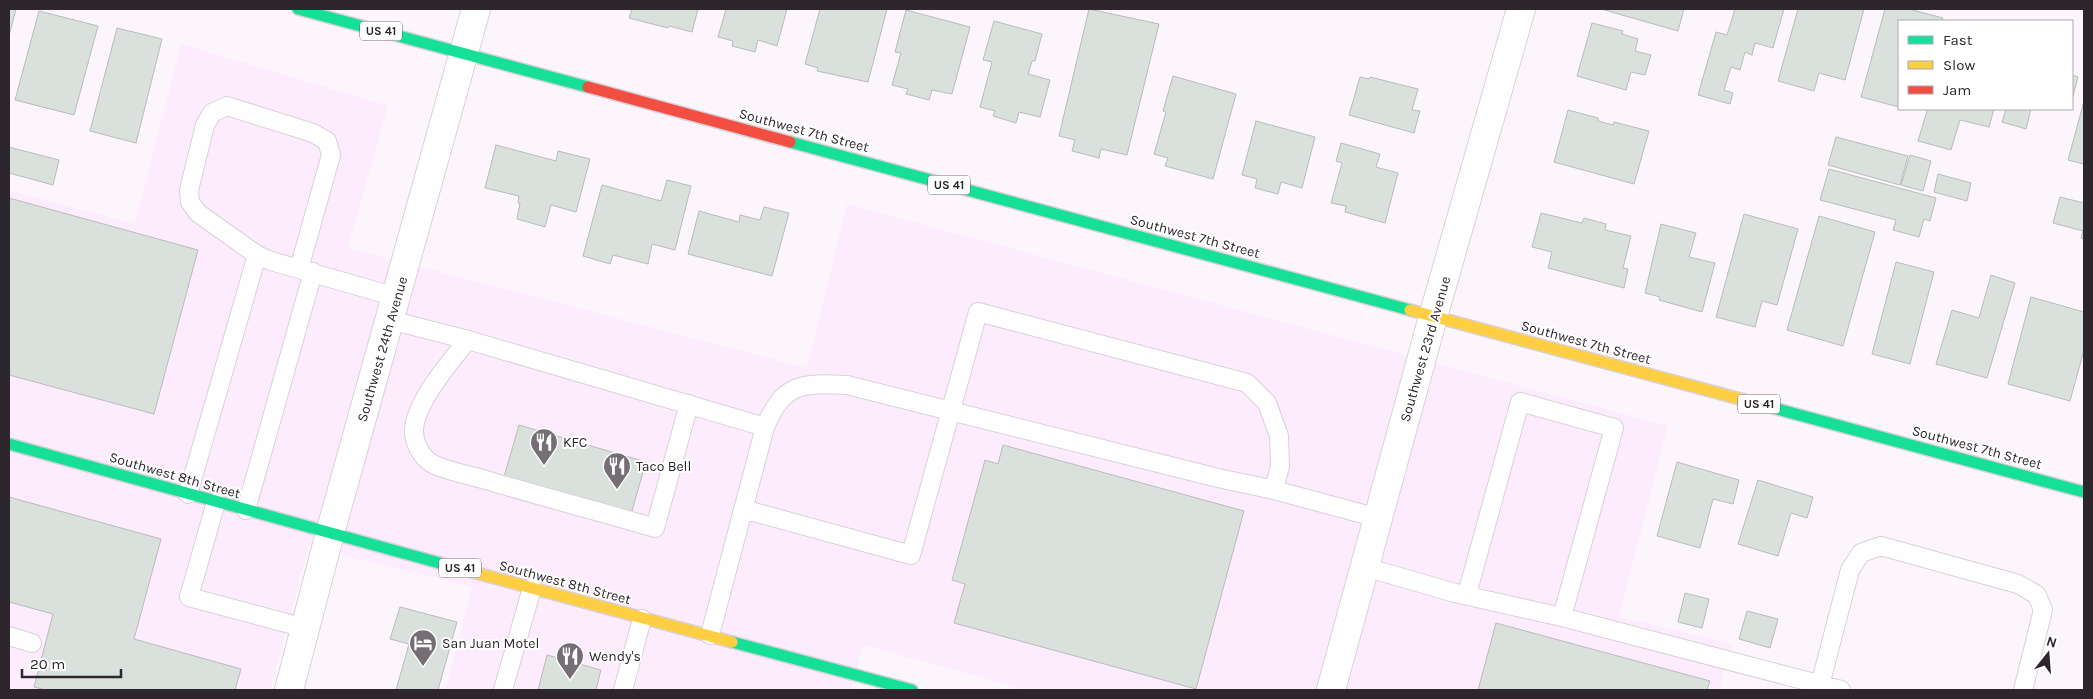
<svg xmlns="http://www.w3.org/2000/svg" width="2093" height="699" font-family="Karla,sans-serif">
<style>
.built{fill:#fdecfd}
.building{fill:#dae1dd;stroke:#b9bbbb}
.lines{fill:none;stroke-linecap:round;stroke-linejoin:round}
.lane-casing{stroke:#d8d1d8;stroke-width:20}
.street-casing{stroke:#d8d1d8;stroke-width:30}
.fast-casing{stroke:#d8d1d8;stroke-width:14}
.slow-casing{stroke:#d8d1d8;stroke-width:14}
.jam-casing{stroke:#d8d1d8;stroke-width:14}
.lane{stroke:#fffeff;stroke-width:18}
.street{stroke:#fffeff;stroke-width:28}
.fast{stroke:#16e098;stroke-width:11}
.slow{stroke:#ffcf43;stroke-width:11}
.jam{stroke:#f24e42;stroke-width:11}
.labels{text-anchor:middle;stroke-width:4;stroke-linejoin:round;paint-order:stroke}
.shield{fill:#fff;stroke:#6c676c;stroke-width:1}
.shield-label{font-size:12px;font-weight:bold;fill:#2d262d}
.street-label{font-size:14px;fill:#2d262d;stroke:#fff}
.poi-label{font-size:14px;fill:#2d262d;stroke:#fff;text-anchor:start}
</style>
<rect width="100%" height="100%" fill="#fcf6fc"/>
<path class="built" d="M181,44l207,62 -40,142 459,120 40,-164 821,222 -49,191 114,27 -14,46h-691l-165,-45 -12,45h-406l27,-103 -163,-41 -39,144h-255l-6,-1v-499l126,34z"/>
<path class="building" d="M9,9h7l-7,27z
M632,9h66l-6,23 -23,-6 -1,2 -39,-10z
M726,9h61l-10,37 -19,-6 -3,12 -23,-6 1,-5 -15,-4z
M820,9h67l-19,73 -51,-11 1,-3 -13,-4z
M1089,9l70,15 -32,131 -26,-6 -2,9 -27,-7 3,-11 -16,-4z
M1601,9h83l-6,22z
M1735,9h49l-11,39 -18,-5 -3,12 -7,-3 -5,18 -9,-3 -7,23 9,3 -3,11 -32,-9 18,-63 11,3z
M1798,9h66l-19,71 -26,-7 -5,18 -36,-10z
M1885,9h24l34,9 -1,3h-43v86l-38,-10z
M906,10l64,17 -18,67 -20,-4 -3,10 -23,-6 2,-5 -16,-4 9,-32 -6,-1z
M39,11l59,15 -24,89 -59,-15z
M994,21l48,13 -7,27h-3l-4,13 22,6 -10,37 -21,-5 -3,11 -23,-7 2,-5 -15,-4 12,-45 -9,-2z
M1592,23l31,8 -1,3 16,5 -3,12 16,4 -6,20 -14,-3 -5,18 -49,-14z
M117,28l45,11 -26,104 -46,-12z
M2072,75l6,2 -6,23z
M1173,76l63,18 -23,85 -48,-13 3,-8 -14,-4 12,-42 -3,-1z
M1360,77l9,2 1,-2 48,12 -6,21 8,1 -6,22 -65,-18z
M2084,101v59l-1,4 -15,-4z
M1925,109h69l-5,18 -29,-7 -9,30 -33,-9 9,-30z
M2006,109h25l-5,20 -24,-7z
M1568,110l30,8v3l15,4 1,-3 35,9 -15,53 -80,-22z
M1256,121l59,16 -13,51 -21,-6 -3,12 -23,-6 2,-9 -15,-4z
M1836,137l72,19 -8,29 -72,-20z
M1341,143l39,11 -4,13 22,6 -13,50 -40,-11 1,-6 -15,-3 11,-40 -6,-2z
M496,145l60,16 2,-10 32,8 -14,53 -25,-7 -6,22 -28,-8 3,-16h-2l1,-7 -34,-8z
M9,147l50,13 -6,25 -44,-12z
M1910,155l21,6 -8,30 -22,-6z
M1829,169l107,29 -6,23 -6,-2 -5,18 -26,-7 3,-10 -76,-20z
M1938,174l33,9 -4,18 -33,-9z
M667,180l24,6 -16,64 -23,-6 -4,20 -35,-9 -3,9 -27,-8 19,-71 59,16z
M2060,197l24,6v36l-3,-1 2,-7 -30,-8z
M9,198l189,52 -44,164 -145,-39z
M764,207l25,6 -17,63 -84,-22 11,-43 40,11 1,-7 20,5z
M1541,213l41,10 2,-5 22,6 -1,6 26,6 -8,32 5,1 -4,19 -76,-20 4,-16 -20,-5z
M1744,214l54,15 -21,76 -15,-4 -7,26 -39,-10z
M1819,216l56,16 -32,114 -56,-16z
M1661,224l35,9 -7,24 26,6 -13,49 -43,-12 1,-3 -15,-4z
M1896,262l38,10 -24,92 -38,-10z
M1991,275l24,8 -28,95 -51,-14 16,-54 27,8z
M2031,297l53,15v38l-14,51 -62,-17z
M519,425l127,37 -15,52 -127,-37z
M1003,445l241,66 -48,178 -242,-66 11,-39 -13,-4 33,-120 13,4z
M1677,462l62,18 -6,24 -20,-5 -13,49 -43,-12z
M1758,480l55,17 -6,21 -16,-5 -13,43 -40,-12z
M9,497l152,42 -27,100 107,30 -6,21h-189l-12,-3 19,-73 -44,-12z
M1685,593l24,6 -7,29 -24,-6z
M400,607l57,15 -19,68h-42l13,-46 -19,-5z
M1747,611l31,8 -8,29 -31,-9z
M1496,623l214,58 -3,9h-229z
M547,655l54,15 -5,20h-58z"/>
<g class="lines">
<g class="lane-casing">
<path id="lane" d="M299,269l32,-114 -4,-14 -14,-8 -86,-27 -15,7 -7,12 -16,65 1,12 8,11 59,42 14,6 125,36
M390,320l78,20 297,87 -55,208
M468,340c-17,20 -54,64 -54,91 0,12 7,25 17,32 14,8 39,12 55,17 56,17 113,31 169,48l34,-124
M765,427c19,-45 37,-44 82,-42l371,93 56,12 104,28
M188,494l69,-239
M216,502l-27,95 116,31
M743,509l168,46 67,-243 269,71 20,20 12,33 1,30 -6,24
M246,510l67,-238
M1365,567l90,26 107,24 52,-189 -94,-26 -53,192
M1562,617l279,73
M9,636l23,7
M1820,685l30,-115 11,-17 20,-7 137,38 19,11 6,15 -20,80
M503,690l29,-102
M623,690l19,-71"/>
</g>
<g class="street-casing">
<path id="street" d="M289,690l41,-157 146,-524
M1331,690l102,-373 88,-308"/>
</g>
<g class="fast-casing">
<path id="fast" d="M298,9l290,78
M790,142l620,168
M1744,400l340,92
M9,444l445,123
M732,642l180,48"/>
</g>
<g class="slow-casing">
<path id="slow" d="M1410,310l334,90
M454,567l278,75"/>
</g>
<g class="jam-casing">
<path id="jam" d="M588,87l202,55"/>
</g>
<use href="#lane" class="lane"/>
<use href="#street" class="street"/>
<use href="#fast" class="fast"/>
<use href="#slow" class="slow"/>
<use href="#jam" class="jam"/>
</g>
<defs>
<g id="restaurant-pin" transform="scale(1.4375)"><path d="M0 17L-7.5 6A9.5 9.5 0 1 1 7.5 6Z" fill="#756f75" stroke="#fff"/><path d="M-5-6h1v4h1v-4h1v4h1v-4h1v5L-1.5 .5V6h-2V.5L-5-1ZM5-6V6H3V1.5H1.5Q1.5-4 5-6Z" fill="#fff"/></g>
<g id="hotel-pin" transform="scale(1.4375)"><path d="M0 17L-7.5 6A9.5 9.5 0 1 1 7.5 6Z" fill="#756f75" stroke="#fff"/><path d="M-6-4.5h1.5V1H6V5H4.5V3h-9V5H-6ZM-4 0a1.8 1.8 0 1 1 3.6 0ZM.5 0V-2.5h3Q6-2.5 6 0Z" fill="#fff"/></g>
</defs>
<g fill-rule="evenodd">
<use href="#restaurant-pin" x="544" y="442"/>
<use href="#restaurant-pin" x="617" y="466"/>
<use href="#hotel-pin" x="423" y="643"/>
<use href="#restaurant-pin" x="570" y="656"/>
</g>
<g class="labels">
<g class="shield">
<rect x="360" y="21.5" width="42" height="19" rx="4"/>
<rect x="928" y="175.5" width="42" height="19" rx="4"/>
<rect x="1738" y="394.5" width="42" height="19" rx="4"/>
<rect x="439" y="558.5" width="42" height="19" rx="4"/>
</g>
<g class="shield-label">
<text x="381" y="35">US 41</text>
<text x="949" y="189">US 41</text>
<text x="1759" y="408">US 41</text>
<text x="460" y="572">US 41</text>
</g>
<g class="street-label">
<text transform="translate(804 130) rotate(15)" y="5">Southwest 7th Street</text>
<text transform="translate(1195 236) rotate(15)" y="5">Southwest 7th Street</text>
<text transform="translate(1586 342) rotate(15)" y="5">Southwest 7th Street</text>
<text transform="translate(382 349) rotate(-74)" y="5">Southwest 24th Avenue</text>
<text transform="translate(1425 349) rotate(-74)" y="5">Southwest 23rd Avenue</text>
<text transform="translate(1977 447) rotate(15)" y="5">Southwest 7th Street</text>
<text transform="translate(175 475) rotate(16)" y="5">Southwest 8th Street</text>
<text transform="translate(565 582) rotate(15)" y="5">Southwest 8th Street</text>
</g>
<g class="poi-label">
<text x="563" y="447">KFC</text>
<text x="636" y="471">Taco Bell</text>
<text x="442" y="648">San Juan Motel</text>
<text x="589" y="661">Wendy's</text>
</g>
</g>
<rect width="2093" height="699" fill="none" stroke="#2d262d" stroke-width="20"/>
<rect x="1898" y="20" width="175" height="90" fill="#ffffff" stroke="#aba8ab"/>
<rect x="1908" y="36" width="25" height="8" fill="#16e098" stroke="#aba8ab"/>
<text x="1943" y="45" font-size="15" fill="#2d262d">Fast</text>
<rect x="1908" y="61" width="25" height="8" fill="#ffcf43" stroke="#aba8ab"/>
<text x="1943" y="70" font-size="15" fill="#2d262d">Slow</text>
<rect x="1908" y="86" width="25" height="8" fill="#f24e42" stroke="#aba8ab"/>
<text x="1943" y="95" font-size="15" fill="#2d262d">Jam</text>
<g transform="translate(2048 654) rotate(17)" stroke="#ffffff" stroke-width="4" paint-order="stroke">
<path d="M0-4L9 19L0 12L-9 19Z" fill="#2d262d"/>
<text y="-8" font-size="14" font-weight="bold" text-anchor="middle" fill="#2d262d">N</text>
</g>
<path d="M22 669v8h99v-8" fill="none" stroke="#2d262d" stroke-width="2.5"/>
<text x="30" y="669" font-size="15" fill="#2d262d" stroke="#ffffff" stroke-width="4" paint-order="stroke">20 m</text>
</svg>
